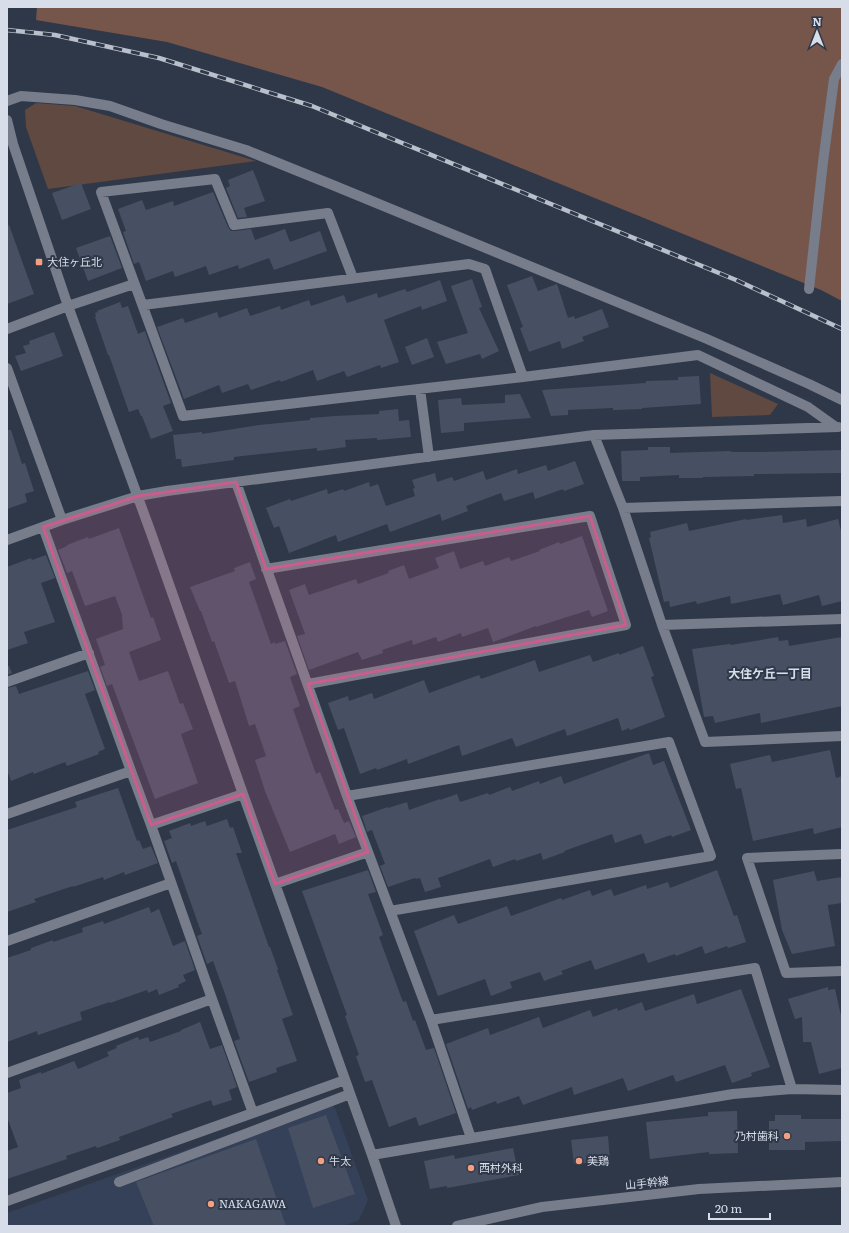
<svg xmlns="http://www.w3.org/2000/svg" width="849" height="1233" font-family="Literata,'Noto Sans JP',serif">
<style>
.built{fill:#354158}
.green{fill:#5f4941}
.forest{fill:#76564b}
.building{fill:#475063}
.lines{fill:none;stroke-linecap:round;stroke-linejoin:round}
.minor{stroke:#777d8a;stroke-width:10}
.rail-casing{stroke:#b9c0cc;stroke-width:4.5}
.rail{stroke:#2f3849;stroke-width:3;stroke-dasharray:9;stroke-linecap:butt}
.marked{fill:#ca5d8d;fill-opacity:0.2;stroke:#ca5d8d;stroke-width:3;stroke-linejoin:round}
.poi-dot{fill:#f39f82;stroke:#2f3849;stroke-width:1.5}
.labels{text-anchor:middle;stroke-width:4;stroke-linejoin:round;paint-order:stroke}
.poi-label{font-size:11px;fill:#d8dee9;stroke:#2f3849;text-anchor:start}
.street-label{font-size:11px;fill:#d8dee9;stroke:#2f3849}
.neighbourhood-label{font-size:12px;font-weight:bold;fill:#d8dee9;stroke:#2f3849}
</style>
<rect width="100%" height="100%" fill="#2f3849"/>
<path class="built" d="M324,1101l11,7 33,92 -9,20 -16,6h-336v-13z"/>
<path class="green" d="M36,103l39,3 181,55 -208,28 -22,-62 -1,-17z
M710,373l68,31 -8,11 -58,2z"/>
<path class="forest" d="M37,7h805v294l-21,-11 -499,-203 -155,-45 -131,-22z"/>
<path class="building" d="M253,170l12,31 -21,7 3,9 -9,1 -12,-30 4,-2 -2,-6z
M81,183l10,26 -29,11 -10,-27z
M213,192l15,35 3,4h4l16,-2 4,11 30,-11 5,13 30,-11 7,20 -53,19 -5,-12 -30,11 -1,-4 -29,10 -3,-9 -31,11 -2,-6 -27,10 -7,-19 -5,2 -11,-32 3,-1 -8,-22 24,-9 4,10 27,-9 1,5z
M9,225l25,69 -27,10v-78z
M110,236l12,32 -34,13 -12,-33z
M532,276l6,15 19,-7 11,34 6,-2 1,3 27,-10 7,18 -27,10 2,4 -22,8 -2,-8 -31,11 -9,-24 3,-1 -16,-42z
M472,279l10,28 -3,1 20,43 -17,8 -2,-5 -34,10 -9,-22 31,-9 -17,-47z
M440,280l7,21 -25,9 -1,-4 -37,14 15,42 -18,6 -1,-3 -33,12 -3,-6 -27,10 -4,-11 -32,12 -1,-2 -29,10 -3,-6 -26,9 -3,-8 -35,14 -27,-72 26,-9 2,5 32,-11 2,6 28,-10 3,8 30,-10 1,4 28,-10 2,6 33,-11 3,8 30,-10 1,5 27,-9 2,3z
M120,302l2,6 6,-2 10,28 7,-3 26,72 -8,3 10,25 -22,8 -9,-23h-1l-3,-7 -9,3 -20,-57h-1l-13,-38 1,-1 -1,-3 3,-1 -1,-1z
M54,332l9,24 -42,15 -6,-15 11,-3 -3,-7 7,-2 -1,-3z
M427,338l7,19 -22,8 -7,-18z
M699,376l2,28 -59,4v1l-29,1v-2l-45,2v5l-17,1 -9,-26 104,-7v-2l32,-1v-3z
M520,394l11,24 -67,5v8l-23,2 -3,-33 23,-2 1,7 43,-2v-8z
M398,409l1,12 10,-1 2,17 -34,3v-2l-32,2 1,7 -29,4v-3l-83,9v3l-52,7 -1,-8h-5l-3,-24 29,-3v2l57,-9 51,-5v-2l25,-2 44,-2v-3z
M7,430h4l11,34 3,-1 9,28 -9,3 2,8 -20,7z
M648,447h22v6l61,-2v1h28l83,-2v23l-88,1v2l-51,1v1h-24v-3l-39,2v4h-18l-1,-30 27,-1z
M575,461l9,23 -20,7 -1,-2 -28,10 -2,-7 -29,9 -3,-8 -35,13 2,5 -26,10 -2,-7 -50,18 -3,-8 -49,18 -2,-7 -47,18 -10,-27 -5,2 -8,-20 24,-9 1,2 36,-12 1,5 15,-5 1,2 25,-9 1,5 8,-3 8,22 29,-10 -2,-7 2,-1 -3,-8 23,-7 2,9 15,-5 2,4 29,-10 3,9 31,-11 1,5 28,-9 2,6z
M782,515l1,8 23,-4 1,8 31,-8 4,16v66l-20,5 -3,-11 -36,10 -3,-11 -49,10 -1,-8 -33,8 -1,-3 -26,6 -1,-6 -5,1 -15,-64 2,-1 -1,-5 37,-9 2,8 57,-12v1z
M119,528l32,90 2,-1 8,23 -32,12 10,29 29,-10 12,33 3,-1 10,26 -12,5 17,49 -43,16 -43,-115 -5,2 -7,-19 5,-2 -9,-26 27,-10 -1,-14 -7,-19 -30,10 -13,-35 -5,2 -9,-23 9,-4v-1l21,-8 1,2z
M582,536l26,75 -16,6 -3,-7 -53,17v-1l-43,16 -5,-14 -26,9 -1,-4 -23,9 -2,-5 -23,8 -1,-5 -30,10 1,3 -21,7 -4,-8 -49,18 -12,-34 8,-2 -16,-44 16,-6 4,11 47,-16 2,5 31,-11 -1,-2 16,-6 5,14 30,-11 -4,-10 19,-7 6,18 23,-8 2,5 24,-9 2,4 29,-10 -1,-1 20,-8 1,2z
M46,555l9,23 -14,5 14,39 -31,10 4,11 -21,7v-83l24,-9 1,2z
M250,562l6,17 -7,3 22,62 4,-2v2l10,-3 12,33 -7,3 10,29 -7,3 23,65 4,-2 15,38 3,-1 6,14 5,-2 7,16 -17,7 -4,-10 -45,18 -25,-61 -10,-31 11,-4 -11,-32 -6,2 -14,-45 -6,2 -15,-42 -2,1 -11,-31h-1l-10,-24 45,-16 -1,-3z
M778,637l1,4 9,-1 1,6 53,-9v69l-81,17 -1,-10 -45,10 -2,-7 -9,1 -12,-68 38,-5 1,1z
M643,646l11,30 -3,1 14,40 -35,13 -1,-2 -7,3 -4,-13 -51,18 -2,-7 -49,18 -4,-9 -50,18 -3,-11 -51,19 -1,-5 -30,11 -1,-2 -16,6 -16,-46 -6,2 -10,-27 20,-7 1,5 23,-8 2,6 50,-19 5,13 50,-18 2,4 54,-19 4,12 51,-17 3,7 26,-9v2z
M7,666h2l3,7 -5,2z
M88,671l7,19 -10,4 20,55 -7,3 1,2 -32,12 -2,-4 -31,12 -1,-2 -22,9 -4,-11v-82l9,-2 3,8z
M830,750l6,28 6,-2v51l-28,7 -1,-6 -60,13 -12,-53 -5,1 -6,-25 40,-9 2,7z
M649,753l4,12 11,-4 27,69 -19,7 -1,-2 -26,9 -4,-10 -26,9 -3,-9 -48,17 1,1 -22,8 -2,-7 -25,8 -1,-2 -22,8 -3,-8 -52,19 3,9 -16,5 -5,-14 -4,1 -1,-1 -27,9 -8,-21 5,-2 -13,-34 -5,2 -5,-16 26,-9v1l19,-6 2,8 31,-11v1l17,-6 3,8 28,-9 1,2 21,-8 2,4 27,-10 1,3 21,-8 3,8z
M118,788l19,53 2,-1 4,9 8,-3 7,17 -33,12 -1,-3 -20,8 -1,-3 -30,10v-1l-39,13 2,3 -29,10v-82l70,-23 -2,-5z
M227,819l3,9 3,-1 9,26h-6l33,94h1l8,22 -1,1 16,45 -11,4 15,42 -21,7 1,4 -28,10 -15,-41 6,-2 -15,-45 -12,-33 -6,3 -10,-28 5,-2 -3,-8 -23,-65 -4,2 -8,-22 8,-3 -3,-7 21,-8 1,3 14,-5 2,5z
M368,870l8,22 -8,2 15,41 -4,2 24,65 3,-1 7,20 2,-1 11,30 8,-2 22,65 -37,13 -3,-9 -27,10 -17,-47 -7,2 -9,-26 3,-1 -14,-39 2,-1 -45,-124z
M717,870l17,46 3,-1 9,27 -18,6 -1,-2 -22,8 -3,-8 -26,10 -1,-2 -27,9 -4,-10 -49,17 -4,-10 -30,11 2,3 -19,7 -4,-9 -30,10 2,6 -21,8 -6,-17 -47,17 -24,-65 40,-16 4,9 49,-18 4,10 50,-18 1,2 28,-10 2,6 19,-7 3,7 32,-11 1,4 21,-7 2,6z
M814,871l3,10 25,-4v26l-14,2v2l7,39 -43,8 -10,-24 -9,-50z
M149,907l2,6 8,-4 14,37 12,-5 10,29 -12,5 3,6 -8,4 1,2 -20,8 -2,-6 -9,4 -1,-3 -37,13v-1l-30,10 2,8 -44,15 -1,-4 -30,11v-84l24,-8v-2l22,-8v2l30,-10 -1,-4 21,-7 1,3z
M828,987v3l7,-1 7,31v48l-23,6 -8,-32h-8l-1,-25 -7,2 -7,-20z
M741,989l29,78 -19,6 1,3 -20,7 -7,-18 -49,17 -3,-7 -45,16 -5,-13 -49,17 -2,-8 -49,18 -4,-9 -22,8 -1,-3 -24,9 -1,-3 -3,2 -22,-65 42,-16 2,7 49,-18 4,11 47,-18 3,7 24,-9 1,3 24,-9 3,9 49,-17 3,10z
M200,1022l10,27 12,-4 15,42 -8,3 3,10 -19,6 -2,-6 -40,14 2,3 -54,20 1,3 -23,8 -1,-2 -30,10 1,3 -60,20v-28l11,-4 -11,-30v-24l14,-5 -2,-8 22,-8v2l33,-13 4,8 31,-13 -2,-4 10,-4 -1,-2 22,-9 1,3 9,-3 2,5 31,-11v-1z
M737,1111l1,42 -29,1v-2l-59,7 -4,-37 62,-6v-4z
M326,1115l29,79 -42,14 -25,-80z
M775,1115h26v4h41v22l-37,1v8h-36v-29h6z
M608,1136l2,25 -36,3 -3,-24z
M256,1139l30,87h-132l-18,-44z
M513,1148l6,27 -72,13v-2l-17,3 -6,-28 30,-6 1,4z"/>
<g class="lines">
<path class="minor" d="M7,101l14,-5 54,4 35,6 51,18 85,26 89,36 372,153 102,45 33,16
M7,120l6,24 55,162 83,227 92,261 129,361 24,71
M353,278l-25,-65 -94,12 -19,-46 -114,13 82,224 340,-39 175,-22 110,52 28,20
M809,289l14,-127 11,-83 8,-15
M143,305l326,-41 16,5 38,108
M7,329l61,-23 66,-22
M7,368l55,152
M420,389l9,68
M594,435l29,73 39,117 43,117 137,-6
M236,482l111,314 84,224 40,118
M623,508l219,-7
M43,527l88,244 20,54 61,174 41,114
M7,540l55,-20 76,-24 29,-5 427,-56 244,-8
M266,569l324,-53 36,109 -318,59
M662,625l180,-6
M7,682l82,-29
M347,796l322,-54 42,114 -321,55
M7,814l124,-43
M151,825l92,-31
M842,854l-95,4 39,115 56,-2
M275,884l93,-32
M7,941l164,-58
M431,1020l324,-52 37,121
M7,1073l205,-74
M372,1155l361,-61 59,-5 50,1
M119,1182l231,-88
M7,1201l338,-121
M457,1226l85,-19 157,-18 143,-7"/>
<g class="rail-casing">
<path id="rail" d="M7,30l48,5 104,23 153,48 424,174 106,49"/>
</g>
<use href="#rail" class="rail"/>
</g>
<path class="marked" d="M236,482l30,87 324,-53 36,109 -318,59 60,168 -93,32 -32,-90 -92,31 -108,-298 95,-31z"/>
<g class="poi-dot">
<rect x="35" y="258" width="8" height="8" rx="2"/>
<circle cx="787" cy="1136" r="4"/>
<circle cx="321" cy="1161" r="4"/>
<circle cx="579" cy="1161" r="4"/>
<circle cx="471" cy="1168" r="4"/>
<circle cx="211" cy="1204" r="4"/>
</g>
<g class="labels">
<g class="poi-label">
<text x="47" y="266">大住ヶ丘北</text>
<text x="779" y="1140" text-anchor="end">乃村歯科</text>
<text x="329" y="1165">牛太</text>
<text x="587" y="1165">美鶏</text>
<text x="479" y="1172">西村外科</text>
<text x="219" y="1208">NAKAGAWA</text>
</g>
<g class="street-label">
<text transform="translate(647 1183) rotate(-6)" y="4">山手幹線</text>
</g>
<g class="neighbourhood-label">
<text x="770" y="678">大住ケ丘一丁目</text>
</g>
</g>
<rect width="849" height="1233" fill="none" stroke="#d8dee9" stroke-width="16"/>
<g transform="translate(817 32)" stroke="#2f3849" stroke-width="3" paint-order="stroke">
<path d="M0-3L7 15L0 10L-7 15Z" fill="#d8dee9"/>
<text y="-6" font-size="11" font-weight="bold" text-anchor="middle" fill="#d8dee9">N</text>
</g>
<path d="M709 1213v6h61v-6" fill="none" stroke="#d8dee9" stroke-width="2"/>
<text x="715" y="1213" font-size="12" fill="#d8dee9" stroke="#2f3849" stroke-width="3" paint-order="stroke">20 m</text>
</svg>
